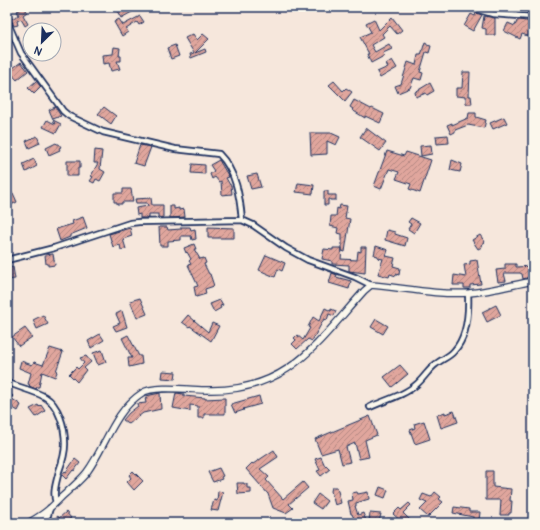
<svg xmlns="http://www.w3.org/2000/svg" width="540" height="530" font-family="Pangolin,sans-serif">
<style>
.building{fill:url(#building-hatch);stroke:#1b2f5e}
.lines{fill:none;stroke-linecap:round;stroke-linejoin:round}
.minor-casing{stroke:#1b2f5e;stroke-width:8}
.tertiary-casing{stroke:#1b2f5e;stroke-width:8}
.minor{stroke:#fbf7ec;stroke-width:4.5}
.tertiary{stroke:#fbf7ec;stroke-width:5.5}
</style>
<defs>
<pattern id="building-hatch" width="6" height="6" patternUnits="userSpaceOnUse"><rect width="6" height="6" fill="#e0a69d"/><path d="M-1 1l2-2M0 6l6-6M5 7l2-2" fill="none" stroke="#b58883"/></pattern>
</defs>
<rect width="100%" height="100%" fill="#f6e7dc"/>
<filter id="ink" filterUnits="userSpaceOnUse"><feTurbulence type="fractalNoise" baseFrequency=".025" numOctaves="2"/><feDisplacementMap in="SourceGraphic" scale="8" xChannelSelector="R" yChannelSelector="G"/><feConvolveMatrix kernelMatrix="1 2 1 2 8 2 1 2 1" color-interpolation-filters="sRGB"/></filter>
<g filter="url(#ink)">
<path class="building" d="M25,7l2,5 -4,3 5,9 -3,2 -4,-7 -4,2 1,4 -4,1 -3,-7 8,-4 -2,-4z
M115,7h26l-20,11z
M476,13l6,2 -9,16 -9,-5 7,-12 4,2z
M140,16l4,6 -5,3 -2,-3 -11,7 2,3 -6,4 -8,-14 5,-3 4,6z
M484,16l11,2v17h-9v-6l-4,-1z
M392,17l10,13 -5,4 -7,-8 -8,8 2,3 -13,8 4,7 14,-8 3,5 -9,4 1,3 -13,7 -4,-9h2l-9,-17 11,-5 -5,-9 8,-4 5,11z
M519,20l14,2v16l-11,-4 -2,5 -16,-8 4,-8 7,3 2,-5z
M193,34l4,6 6,-6 6,5 -14,14 10,-4 1,3 -15,6 -1,-4 4,-1 -9,-15z
M425,42l2,1v2l4,1 -2,7 -3,-1 -6,20 3,1 -2,7 -7,-2 -4,10 -12,5 -3,-7 6,-2 7,-22 8,3 2,-10h3z
M175,45l4,11 -8,3 -4,-11z
M114,47l6,1 -1,8h2v5h-4l3,8 -9,2 -2,-8 -6,1 -1,-9 11,-1z
M392,60l5,8 -17,10 -3,-6 11,-5 -2,-3z
M21,62l7,9 -11,9 -8,-9z
M463,72h7l-1,24h2l1,8h-6v-7l-10,-1v-8h6z
M36,81l5,6 -7,7 -6,-6z
M334,81l9,10 3,-3 6,4 -7,9 -16,-16z
M430,83l4,8 -7,4 -1,-2 -10,4 -1,-5z
M354,100l17,9 1,-1 12,6 -4,9 -15,-7v2l-13,-8 1,-1 -3,-2z
M55,107l6,9 -8,3 -4,-9z
M104,107l12,9 -5,8 -13,-10z
M469,113h7v4l10,3 -2,8 -16,-3 -13,5v2l-4,2 -4,-9 5,-2v2l16,-7z
M504,117l3,6 -14,6 -3,-6z
M47,120l8,4 -2,-4 8,4 -5,9 -13,-6z
M366,128l20,15 -6,8 -20,-14z
M310,133h21l9,4 -4,8 -9,-4v13l-16,1z
M448,135l1,8 -12,1 -1,-8z
M37,136l3,7 -11,5 -3,-7z
M56,143l1,1h2l2,3 -2,1 1,2 -11,5 -3,-7z
M140,145l11,2 -7,19 -10,-3z
M431,145l1,9 -11,2 -1,-10z
M95,150l7,1 -2,18 5,3 -5,9 -4,-2 -2,4 -4,-2 3,-4 -2,-1 7,-13h-4z
M387,151l17,5 2,-4 25,8 -11,33 -11,-4 2,-5 -15,-5 3,-7 -10,-3 -8,20 -7,-3z
M34,159l3,7 -11,6 -3,-8z
M219,160l10,17 -3,1 4,7h1l1,9 -10,1 -1,-14 -2,1 -4,-5 -3,2 -2,-5 4,-3 -4,-6z
M452,160l10,4 -2,8 -10,-2z
M67,161h13v7h-2v8h-11z
M192,164l13,1v9l-14,-1z
M257,174l4,13 -10,2 -4,-13z
M298,183l16,2 -1,9 -17,-2z
M123,189h8l2,13h-11v2h-5v-2h-3v-9h9z
M324,191h4v4h8v5h-6v-1h-2v6h-4z
M13,193l4,9 -10,5v-11z
M151,198l1,7h11v13l-5,-1v-3h-9v4h-9v-4l-3,1 -1,-7 12,-2 -1,-3h-11l-1,-4z
M340,205l7,1 -2,12 5,1 -5,33 -3,-1v-17l-5,-1 1,-5 -8,-2 1,-10h5l1,-8 2,1z
M170,206h4v3l5,-1v2l5,-1 1,8 -15,1z
M83,217l4,11 -17,7v2l-10,4 -4,-12 17,-5 -1,-3z
M411,218l9,5 -6,10 -6,-4 3,-5 -3,-2z
M159,227h8l1,3 13,-1v-2h9l1,3 4,-1 1,10 -4,1 -1,-4h-10v4l-13,1v5h-8z
M208,227l26,1v10h-26z
M130,228l2,8 -9,3 3,10 -5,1 -1,-5 -7,2 -4,-13z
M387,230l8,2v2l12,4 -2,8 -20,-6z
M480,235l5,7 -4,3 1,2 -4,2 -6,-9z
M194,244l2,5h-2l6,10 4,-1 2,5 -2,1 5,10h1l4,12 -9,3 1,5 -10,3 -2,-10 4,-1 -10,-21 3,-1 -2,-3 2,-2 -4,-7 -1,1 -2,-5z
M376,246l12,4 -2,6 9,2 -2,8 7,2 -1,7 -3,-1v2l-6,-2 -1,3 -11,-3 5,-15 -5,-1v-2l-4,-1z
M361,247h5l-1,26 -16,-2v-6l-17,-1v-3l-10,-2 2,-10 9,1v-2h9l-1,11 16,1 1,-9 3,1z
M53,254l2,11 -7,1v-2h-2l-1,-9z
M266,255l19,8 -3,8 -4,-2 -3,8 -16,-7z
M477,260l4,24 -11,1v3h-6v-3h-11l1,-10 12,2 -2,-12 6,-1v-3z
M505,264h11v3l17,-1v5h-5l2,6 -7,2 -1,-5 -2,-1h-16l2,8 -8,1 -2,-12 9,-1z
M13,267l2,12 -8,1v-12z
M332,273l5,2 -1,2 15,4 -2,8 -20,-6z
M140,298l7,16 -10,4 -7,-17z
M220,300l3,5 -3,1 1,2 -7,4 -4,-8z
M496,305l5,10 -14,7 -5,-10z
M325,308l6,3v-2l5,2 -2,5 -5,-2 -2,6 -3,-1 -12,22 -4,-2 -11,10 -5,-5 4,-4 -2,-2 3,-3 6,5 7,-12 -2,-1 5,-10 6,4z
M122,311l5,16 -11,4 -3,-5 7,-3 -4,-9z
M43,315l5,9 -11,5 -4,-9z
M188,315l20,17 4,-9 7,3 -8,15 -21,-15 -1,1 -7,-5z
M376,319l12,7 -5,8 -12,-7z
M25,328l7,9 -13,9 -7,-9z
M100,334l4,6 -13,8 -3,-7z
M128,335l11,21h2l1,8 -13,3 -1,-9h4l-10,-20z
M50,348l13,4 -7,19 1,1 -2,5 -13,-5 -3,15h-2l-1,2 -7,-3 1,-1 -2,-1 3,-11 -12,-5 2,-7 11,4 2,-3 9,3z
M102,350l4,12 -8,3 -5,-12z
M86,356l5,6 -7,6 2,2 -9,12 -8,-8 7,-7 2,2 6,-6 -4,-5z
M400,365l8,9 -16,13 -8,-10z
M163,371l13,1 -1,7 -13,-1z
M7,391l6,5 -2,2 10,7 -3,6 -11,-7z
M160,393l1,16 -18,4 -14,11 -6,-4 6,-7 9,-7 -1,-2 9,-1 -1,-5h2l-1,-2z
M176,393l8,1v2l21,2v1l20,-1v16h-21v4h-6v-12l-8,-1v6l-17,-3z
M259,396l2,8 -18,5 1,1 -9,3 -4,-9z
M38,405l1,2 2,-2 4,6 -9,6 -6,-8z
M454,411l4,11 -17,6 -4,-13 8,-3v2z
M370,416l7,19 -12,5 4,17 -10,2 -4,-16 -9,4 4,15 -8,2 -4,-15 -17,5 -6,-15z
M424,421l6,18 -15,5 -5,-14 5,-2 -1,-4z
M274,450l4,7 -18,12 9,8 -3,3 17,19 20,-17 5,6 -19,16 4,4 -7,5 -13,-5 -5,-14 -22,-25 6,-6 1,1z
M321,457l4,9 1,-1 4,4 -9,7 -4,-5 3,-1 -5,-11z
M75,459l5,4 -6,8 -1,-1 -7,9 -4,-4 3,-4 1,1z
M219,468l4,8 -2,1 1,2 -9,3 -5,-10z
M133,471l10,10 -9,9 -7,-8 4,-4 -2,-3z
M486,471h7v16l18,2 -1,12h2l-1,12h-2v2h-9l1,-15h-15z
M237,483h7v1h3v4h4v5l-13,1z
M332,487h5l4,16 -6,2 -4,-14z
M380,487l8,3 -3,8 -8,-3z
M218,491l5,1 -5,19 -7,-1 3,-10 3,1z
M357,492l1,2 10,-2 1,7 -13,4v3h-1l3,9 5,-2 4,10h-10v-2h-2l-3,-7h-1l-3,-13 5,-1 -1,-7z
M435,492l6,5 -2,2 4,3 -15,15 -8,-7 7,-7 -7,-3 3,-6 8,3z
M318,494l9,7 -6,8 -9,-6z
M409,503l2,2 -8,8 10,10h-10l-10,-9 6,-6 2,2z
M454,507l15,2v3h11l-1,9h-6v-4l-20,-4z
M66,512l5,6 -7,5h-15l-1,-2 3,-4 2,3 5,-4 1,2z
M370,513l11,1 -2,8 -10,-1z"/>
<g class="lines">
<g class="minor-casing">
<path id="minor" d="M469,7l24,7 40,3
M7,21l14,32 42,58 6,5 34,16 72,17 44,5c17,17 21,43 23,66
M7,260l47,-12 76,-25 9,-1 103,-2 11,5 33,23 22,12 47,17 16,8
M7,382c12,6 26,8 38,15 14,8 20,31 20,47 0,9 -3,19 -6,27 -2,9 -7,22 -3,31
M370,407c16,-7 35,-12 47,-23 7,-6 12,-15 19,-20 6,-5 13,-7 18,-13 13,-14 15,-39 14,-58
M389,522l3,1
M40,523l8,-8 2,-7"/>
</g>
<g class="tertiary-casing">
<path id="tertiary" d="M28,523c7,-4 16,-9 22,-15 6,-5 10,-10 16,-15 7,-7 15,-13 21,-21 19,-26 27,-61 55,-79 11,-8 50,-3 65,-3 81,2 109,-46 157,-99l7,-6c33,3 65,10 98,8 22,-2 43,-8 64,-12"/>
</g>
<use href="#minor" class="minor"/>
<use href="#tertiary" class="tertiary"/>
</g>
</g>
<rect width="540" height="530" fill="none" stroke="#fbf7ec" stroke-width="24"/>
<rect x="12" y="12" width="516" height="506" fill="none" stroke="#1b2f5e" stroke-width="1.5" filter="url(#ink)"/>
<g transform="translate(42 42) rotate(204)"><circle r="19" fill="#fbf7ec" stroke="#a1a7b3"/>
<path d="M0-3L7 15L0 10L-7 15Z" fill="#1b2f5e"/>
<text y="-6" font-size="11" font-weight="bold" text-anchor="middle" fill="#1b2f5e">N</text>
</g>
</svg>
